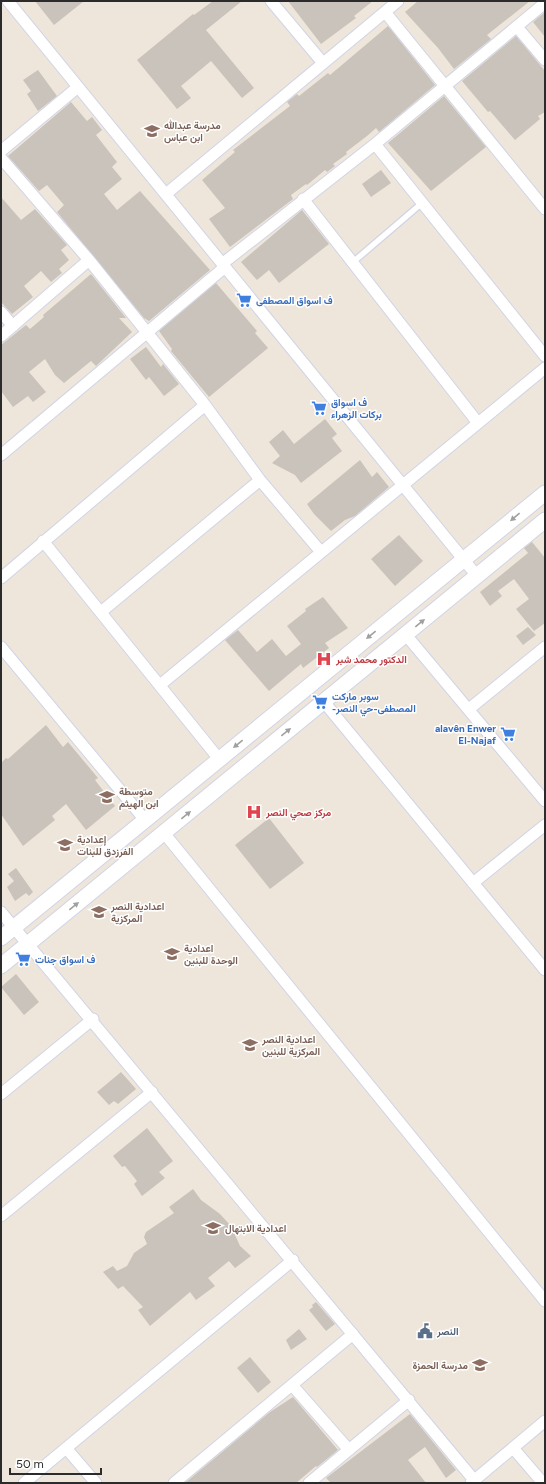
<svg xmlns="http://www.w3.org/2000/svg" width="546" height="1484" font-family="Figtree,Vazirmatn,sans-serif">
<style>
.building{fill:#c9c3bb}
.lines{fill:none;stroke-linecap:round;stroke-linejoin:round}
.lane-casing{stroke:#d0d4e5;stroke-width:8}
.street-casing{stroke:#d0d4e5;stroke-width:13}
.secondary-casing{stroke:#d0d4e5;stroke-width:17}
.lane{stroke:#fff;stroke-width:5.5}
.street{stroke:#fff;stroke-width:11}
.secondary{stroke:#fff;stroke-width:15}
.oneway{fill:#a0a0a0}
.labels{text-anchor:middle;stroke-width:3;stroke-linejoin:round;paint-order:stroke}
.education-label{font-size:10px;font-weight:bold;fill:#785e54;stroke:#fff;text-anchor:start}
.shop-label{font-size:10px;font-weight:bold;fill:#366cbe;stroke:#fff;text-anchor:start}
.health-label{font-size:10px;font-weight:bold;fill:#be3a42;stroke:#fff;text-anchor:start}
.service-label{font-size:10px;font-weight:bold;fill:#4e5e75;stroke:#fff;text-anchor:start}
</style>
<rect width="100%" height="100%" fill="#eee6db"/>
<path class="building" d="M35,1h49l-30,24z
M213,1h29l-36,29 48,58 -12,10 -31,-37 -30,25 10,12 -14,11 -40,-49 56,-46 1,1z
M288,1h85l-19,15 2,2 -35,26z
M418,1h112l-43,34 4,4 -37,30 -16,-21 -33,-36z
M545,12v25l-12,-15z
M388,26l47,59 -56,47 -3,-4 -9,8 -21,16 1,2 -14,10 2,2 -8,6 -2,-2 -18,15 -1,-1 -15,11 2,4 -63,48 -21,-28 16,-11 -23,-28 33,-28 -2,-2 57,-44 -3,-4 10,-8 2,2 29,-23 2,2z
M516,36l29,35v41l-7,4 2,3 -25,21 -25,-29 -2,1 -26,-31z
M38,70l19,26 -19,15 -11,-17 4,-3 -8,-11z
M444,96l42,51 -55,44 -43,-48z
M71,102l16,19 5,-4 10,13 -6,5 21,27 -5,5 10,12 -18,15 13,16 23,-19 70,79 -61,51 -5,-3 -87,-106 7,-7 -17,-20 -8,6 -31,-35z
M381,170l10,13 -20,14 -9,-13z
M1,197l20,23 14,-11 32,36 -6,5 8,10 -10,9 3,4 -11,9 -10,-11 -17,15 9,11 -21,17 -11,-12z
M302,210l27,34 -50,39 -10,-13 -12,10 -16,-18z
M91,274l35,44h-7l13,14 -36,34 -5,-5 -27,22 -9,-8 -10,-16 -16,13 17,20 -13,10 -5,-6 -15,11 -12,-16v-46l25,-20 4,4 14,-12 -1,-2z
M216,283l41,48 -2,2 13,15 -59,49 -38,-46 1,-2 -13,-18z
M146,347l15,20 2,-3 16,20 -15,12 -15,-19 -3,3 -16,-21z
M325,419l12,15 -5,4 10,13 -41,32 -6,-8 -23,-12 8,-7 -11,-14 14,-12 11,14z
M360,460l12,17 5,-5 12,15 -34,29 -10,4 -14,11 -17,-17 -7,-10z
M399,535l24,26 -28,25 -24,-27z
M532,542l13,16v65l-11,8 -18,-22 13,-10 -15,-20 -16,12 4,5 -12,10 -10,-14 48,-39 -4,-5z
M323,597l25,31 -23,15 4,5 -26,20 -2,-4 -32,27 -44,-51 13,-10 19,22 15,-13 14,17 15,-12 -14,-18 19,-15 -1,-2z
M528,627l8,8 -13,10 -7,-9z
M46,725l17,22 5,-5 30,36 -3,2 20,26 -29,24 -20,-26 -14,12 3,4 -32,26 -22,-32v-51l5,-5 2,1z
M269,818l35,45 -34,26 -35,-44z
M16,868l17,24 -4,4 -3,-3 -11,8 -8,-14 7,-6 -6,-7z
M16,974l23,28 -15,13 -23,-28z
M121,1072l15,17 -18,15 -4,-3 -5,4 -12,-13z
M147,1128l26,33 -14,11 6,6 -23,18 -8,-12 3,-3 -12,-15 -3,1 -9,-11z
M193,1189l8,11 19,14 11,12 9,20 11,10 -16,12 -6,-7 -21,17 7,8 -19,14 -6,-8 -40,34 -12,-16 5,-3 -20,-21 -5,3 -15,-17 10,-6 4,5 10,-5 7,-13 13,-9 -3,-7 2,-5 28,-19 -5,-6z
M316,1302l19,22 -9,7 -17,-21 4,-3 -1,-2z
M299,1329l8,10 -16,11 -5,-10z
M250,1357l21,25 -13,11 -21,-25z
M293,1397l45,53 -21,17 -1,-1 -20,17h-111l85,-71z
M410,1414l46,56 -10,8 -21,-31 -17,13 18,23h-95l-5,-5z"/>
<g class="lines">
<g class="lane-casing">
<path id="lane" d="M352,263l70,-60"/>
</g>
<g class="street-casing">
<path id="street" d="M8,1l469,575
M271,1l52,62
M385,12l160,197
M517,27l28,33
M375,144l170,212
M1,151l77,-64
M1,158l88,102 116,145 55,75 61,72
M166,194l232,-193
M303,199l175,224
M222,264l153,-120 170,-141
M1,312l12,14
M1,336l88,-76
M1,455l224,-188
M43,541l176,218
M1,578l204,-173
M101,612l159,-132
M406,635l139,166
M1,647l144,173
M160,685l385,-317
M324,702l221,268
M469,709l76,-62
M164,833l381,468
M473,883l72,-58
M1,912l473,568
M1,1094l92,-75
M1,1216l151,-124
M292,1385l57,65
M66,1448l30,35
M513,1448l30,35
M24,1483l269,-223
M174,1483l179,-149
M309,1483l100,-83
M471,1483l74,-62"/>
</g>
<g class="secondary-casing">
<path id="secondary" d="M1,938l544,-445
M1,966l544,-446"/>
</g>
<use href="#lane" class="lane"/>
<use href="#street" class="street"/>
<use href="#secondary" class="secondary"/>
</g>
<defs><path id="oneway-solid" d="M-6-.8H1V-3.2L6.5 0L1 3.2V.8H-6Z"/></defs>
<g class="oneway">
<use href="#oneway-solid" transform="translate(515 517) rotate(140)"/>
<use href="#oneway-solid" transform="translate(420 623) rotate(-39)"/>
<use href="#oneway-solid" transform="translate(371 635) rotate(141)"/>
<use href="#oneway-solid" transform="translate(286 732) rotate(-39)"/>
<use href="#oneway-solid" transform="translate(238 744) rotate(141)"/>
<use href="#oneway-solid" transform="translate(186 815) rotate(-39)"/>
<use href="#oneway-solid" transform="translate(74 906) rotate(-39)"/>
</g>
<defs>
<g id="school-bare" transform="scale(1.2)"><path d="M0-5L7-2L0 1L-7-2ZM-4 1L0 2.5L4 1V4Q0 6-4 4Z" fill="#8d6e63" stroke="#fff" stroke-width="2.5" paint-order="stroke"/></g>
<g id="supermarket-bare" transform="scale(1.2)"><path d="M-6-5.5h2.5l.6 2H6L4.5 2H-2.5L-4.4-4H-6ZM-1.5 3.2a1.3 1.3 0 1 0 .1 0ZM3 3.2a1.3 1.3 0 1 0 .1 0Z" fill="#3f7fe0" stroke="#fff" stroke-width="2.5" paint-order="stroke"/></g>
<g id="hospital-bare" transform="scale(1.2)"><path d="M-5-5h3v3.5h4V-5h3V5h-3V1.5h-4V5h-3Z" fill="#e0444e" stroke="#fff" stroke-width="2.5" paint-order="stroke"/></g>
<g id="civic-bare" transform="scale(1.2)"><path d="M-.6-6.5H3V-4.5H.6V-3L4-1V1h2V6H-6V1h2V-1L-.6-3ZM-1.2 2.5V6h2.4V2.5Z" fill="#5c6f8a" stroke="#fff" stroke-width="2.5" paint-order="stroke"/></g>
</defs>
<g fill-rule="evenodd">
<use href="#school-bare" x="152" y="131"/>
<use href="#supermarket-bare" x="244" y="300"/>
<use href="#supermarket-bare" x="319" y="408"/>
<use href="#hospital-bare" x="324" y="659"/>
<use href="#supermarket-bare" x="320" y="702"/>
<use href="#supermarket-bare" x="508" y="734"/>
<use href="#school-bare" x="107" y="797"/>
<use href="#hospital-bare" x="254" y="812"/>
<use href="#school-bare" x="65" y="845"/>
<use href="#school-bare" x="99" y="912"/>
<use href="#school-bare" x="172" y="954"/>
<use href="#supermarket-bare" x="23" y="959"/>
<use href="#school-bare" x="250" y="1045"/>
<use href="#school-bare" x="213" y="1228"/>
<use href="#civic-bare" x="425" y="1331"/>
<use href="#school-bare" x="480" y="1365"/>
</g>
<g class="labels">
<g class="education-label">
<text x="164" y="129">مدرسة عبدالله<tspan x="164" dy="12">ابن عباس</tspan></text>
<text x="119" y="795">متوسطة<tspan x="119" dy="12">ابن الهيثم</tspan></text>
<text x="77" y="843">إعدادية<tspan x="77" dy="12">الفرزدق للبنات</tspan></text>
<text x="111" y="910">اعدادية النصر<tspan x="111" dy="12">المركزية</tspan></text>
<text x="184" y="952">اعدادية<tspan x="184" dy="12">الوحدة للبنين</tspan></text>
<text x="262" y="1043">اعدادية النصر<tspan x="262" dy="12">المركزية للبنين</tspan></text>
<text x="225" y="1232">اعدادية الابتهال</text>
<text x="468" y="1369" text-anchor="end">مدرسة الحمزة</text>
</g>
<g class="shop-label">
<text x="256" y="304">ف اسواق المصطفى</text>
<text x="331" y="406">ف اسواق<tspan x="331" dy="12">بركات الزهراء</tspan></text>
<text x="332" y="700">سوبر ماركت<tspan x="332" dy="12">-المصطفى-حي النصر</tspan></text>
<text x="496" y="732" text-anchor="end">alavên Enwer<tspan x="496" dy="12">El-Najaf</tspan></text>
<text x="35" y="963">ف اسواق جنات</text>
</g>
<g class="health-label">
<text x="336" y="663">الدكتور محمد شبر</text>
<text x="266" y="816">مركز صحي النصر</text>
</g>
<g class="service-label">
<text x="437" y="1335">النصر</text>
</g>
</g>
<rect width="546" height="1484" fill="none" stroke="#2b2b2b" stroke-width="4"/>
<path d="M10 1468v6h91v-6" fill="none" stroke="#2b2b2b" stroke-width="2"/>
<text x="16" y="1468" font-size="12" fill="#2b2b2b" stroke="#ffffff" stroke-width="3" paint-order="stroke">50 m</text>
</svg>
